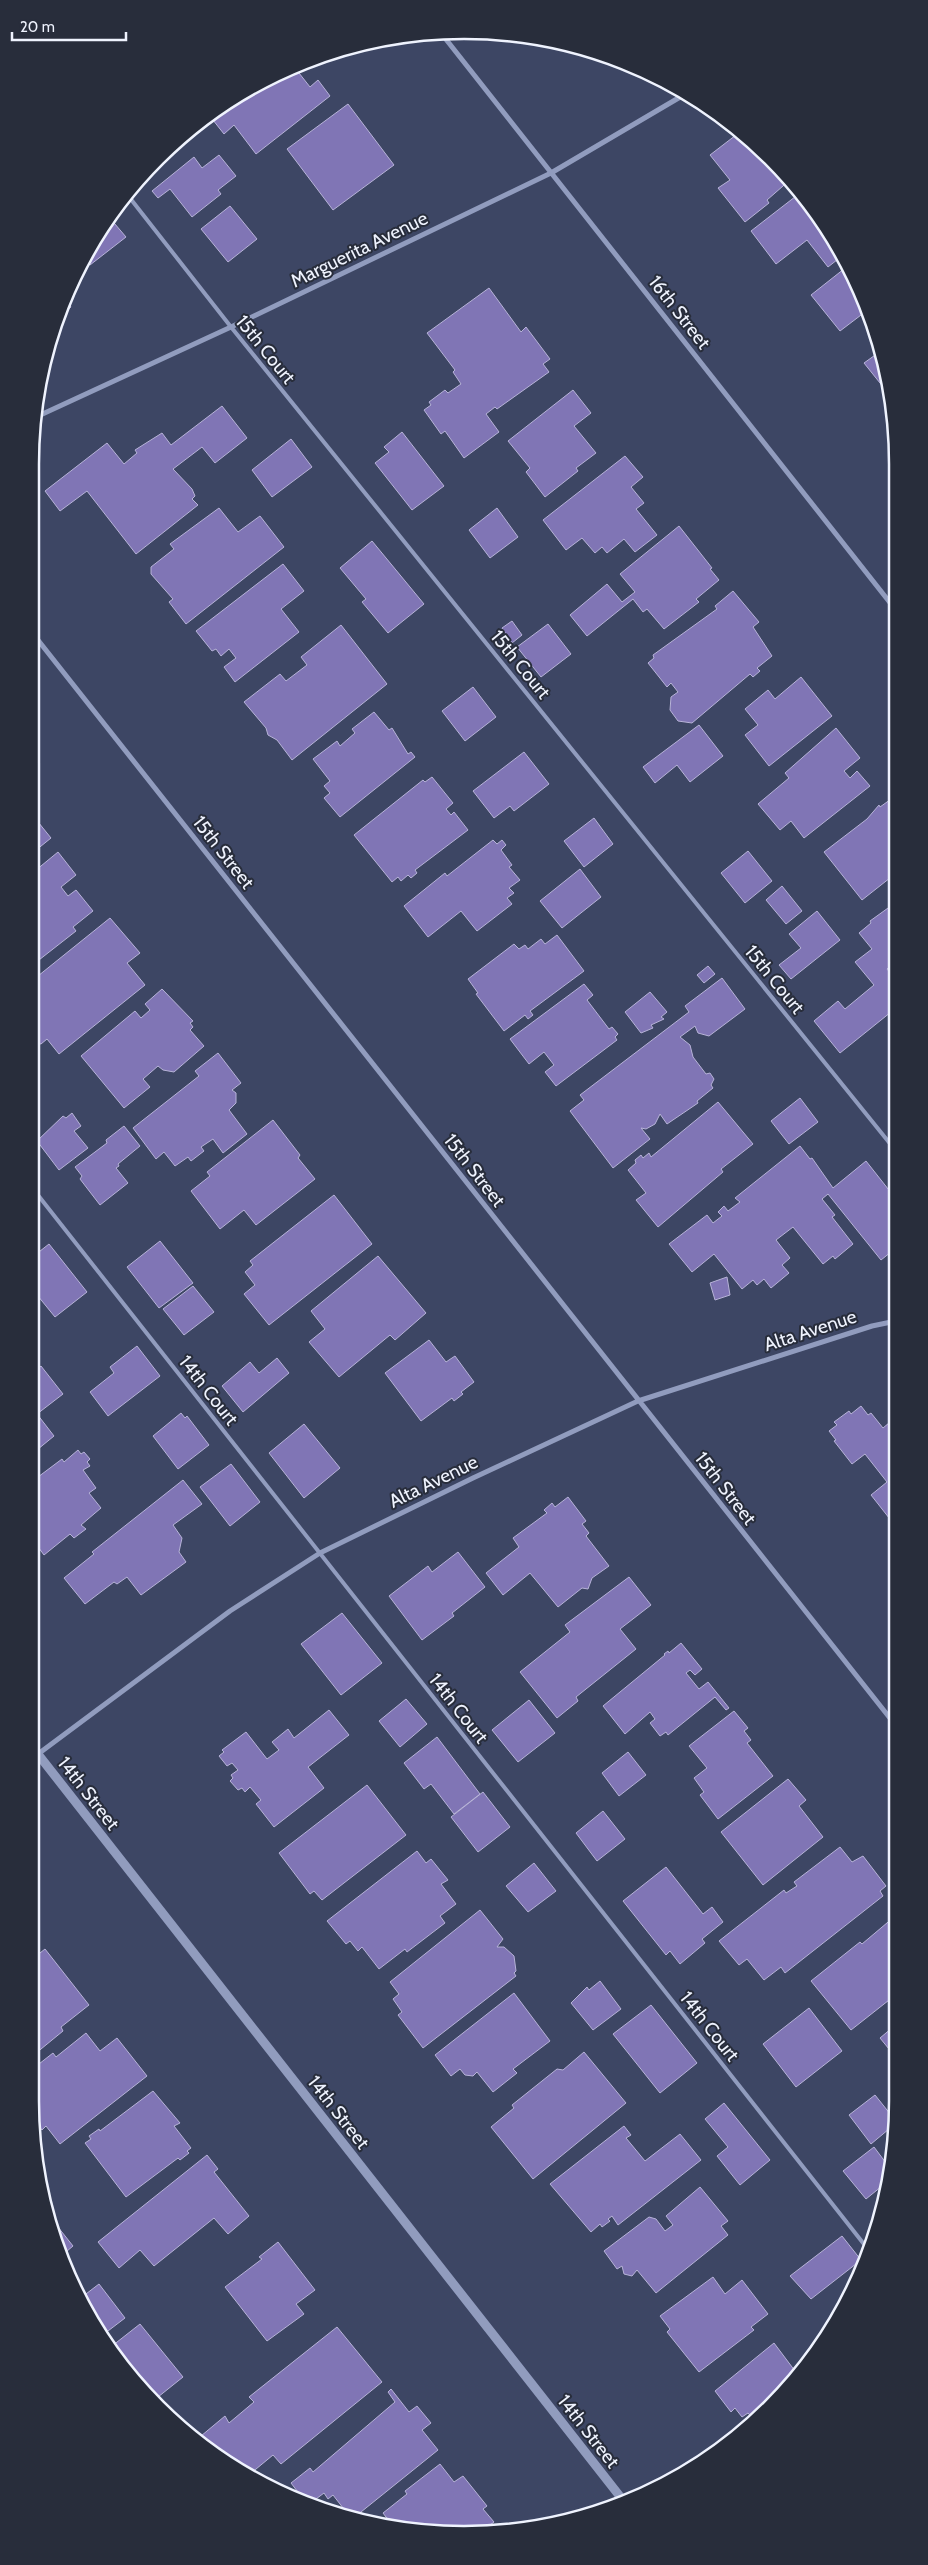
<svg xmlns="http://www.w3.org/2000/svg" width="928" height="2565" font-family="Cabin,sans-serif">
<style>
.building{fill:#8075b5;stroke:#b7b3d8}
.lines{fill:none;stroke-linecap:round;stroke-linejoin:round}
.service{stroke:#919cbe;stroke-width:4}
.minor{stroke:#919cbe;stroke-width:5}
.tertiary{stroke:#919cbe;stroke-width:9}
.labels{text-anchor:middle;stroke-width:4;stroke-linejoin:round;paint-order:stroke}
.street-label{font-size:19px;fill:#eff3fe;stroke:#282d3b}
.rim{fill:none;stroke:#eff3fe;stroke-width:2.5}
</style>
<rect width="100%" height="100%" fill="#3d4664"/>
<path class="building" d="M312,59l-7,6 2,2 -8,6 11,14 8,-7 12,16 -74,58 -22,-29 -10,9 -15,-19 38,-27z
M348,104l46,61 -61,45 -46,-61z
M736,135l11,13 4,-3 40,34 -24,21 2,3 -24,19 -27,-34 12,-8 -20,-25z
M219,155l17,21 -18,14 3,4 -29,23 -22,-28 -12,9 -6,-7 42,-34 8,11z
M800,193l42,63 -14,11 -21,-27 -31,24 -25,-33z
M230,206l27,33 -29,23 -27,-33z
M109,217l17,20 -36,28 -6,-8z
M849,265l4,7 12,40 -25,19 -29,-36z
M489,288l32,44 5,-5 24,32 -7,5 6,8 -52,37 -2,-2 -9,7 13,18 -35,26 -19,-27 -4,3 -17,-24 7,-5 -2,-3 16,-12 3,3 13,-9 -8,-12 2,-2 -28,-37z
M65,299l6,8 -14,11z
M878,353l14,45 -28,-35z
M573,390l18,23 -17,13 22,27 -20,15 2,3 -33,26 -19,-25 4,-4 -22,-27z
M222,406l25,32 -32,25 -13,-16 -29,22 19,20 3,7 -3,3 6,6 -62,49 -49,-63 -27,20 -15,-20 62,-48 17,21 13,-11 -2,-3 27,-17 9,12z
M402,432l42,54 -32,24 -37,-47 14,-11 -5,-5z
M291,439l21,28 -40,30 -20,-27z
M625,456l18,21 -12,10 13,16 -8,6 21,26 -22,17 -11,-13 -17,14 -5,-6 -7,6 -13,-15 -16,12 -23,-30z
M219,508l19,24 22,-16 24,31 -98,77 -17,-22 4,-3 -22,-25v-7l23,-18 -4,-5z
M497,508l21,29 -28,21 -21,-28z
M679,526l33,42 -2,1 9,11 -23,19 3,3 -35,27 -17,-20 -4,3 -10,-13 -46,37 -17,-21 37,-31 15,18 13,-10 -15,-18z
M372,541l52,63 -36,29 -26,-31 4,-3 -26,-31z
M283,564l21,27 -23,18 18,23 -64,50 -11,-15 12,-9 -7,-9 -8,7 -5,-7 -4,2 -16,-20z
M733,591l26,31 -6,5 19,29 -15,12 3,3 -7,6 -3,-3 -58,49 -14,-2 -8,-11 1,-13 7,-5 -7,-9 -4,4 -19,-24 6,-5 -1,-3 64,-46 -2,-3z
M512,621l10,14 -10,8 -10,-15z
M548,624l23,30 -30,23 -24,-30z
M341,625l46,59 -95,76 -15,-20 -9,-5 -2,-7 -22,-26 36,-28 6,7 21,-16 -6,-8z
M801,677l31,39 -63,50 -24,-31 13,-10 -13,-16 23,-19 7,9z
M473,687l23,30 -31,24 -23,-30z
M374,712l15,18 3,-2 16,26 3,-2 4,5 -75,60 -16,-19 6,-5 -6,-7 6,-5 -17,-22 24,-18 3,5 15,-13 -3,-4z
M699,725l24,31 -33,26 -13,-17 -22,18 -12,-16z
M836,728l24,30 -16,13 6,7 7,-7 13,15 -66,52 -13,-17 -11,9 -22,-26 31,-26 -4,-5z
M524,752l25,32 -35,27 -4,-5 -16,12 -21,-27z
M432,777l21,26 -7,6 5,6 3,-3 14,18 -53,40 2,3 -6,5 -3,-3 -7,6 -3,-4 -6,5 -38,-47 69,-55 2,2z
M894,797l1,77 -33,26 -38,-48 43,-33 12,-14 1,2z
M30,812l21,26 -21,17z
M594,818l19,26 -29,23 -20,-26z
M493,840l4,4 5,-4 4,5 -5,5 11,15 -3,2 11,13 -11,8 5,5 -7,5 5,6 -35,27 -16,-20 -33,26 -24,-31 41,-33 2,3z
M748,851l24,30 -27,22 -24,-30z
M58,852l18,23 -15,12 7,9 8,-6 17,21 -20,16 3,4 -46,36v-92z
M580,869l21,28 -39,31 -22,-27z
M782,886l20,25 -16,13 -20,-24z
M895,903v58l-8,8 4,5 4,-3 1,37 -56,45 -26,-32 24,-20 7,8 29,-24 -19,-23 17,-13 -13,-16 12,-10 -1,-2z
M817,911l23,29 -49,39 -12,-14 22,-17 -12,-14z
M110,918l30,35 -13,10 18,22 -86,69 -12,-15 -6,5 -9,-2 -2,-56 5,-3 -2,-3z
M557,935l27,36 -54,40 3,4 -5,4 -3,-4 -21,16 -28,-37 2,-1 -10,-14 46,-35 5,5 6,-4 3,4 13,-10 4,5z
M708,966l7,8 -11,9 -7,-8z
M722,978l23,31 -36,27 -11,-3 -3,-7 -15,11 10,8 3,12 13,17 4,-1 4,6 -3,6 2,3 -16,13 1,2 -31,21 -7,-10 -5,10 -9,5 -5,-1 9,11 -37,29 -43,-57 14,-11 -4,-5 109,-83 -4,-6z
M584,984l9,11 -6,5 22,29 3,-2 6,7 -3,3 2,3 -61,46 -11,-14 9,-7 -10,-13 -15,12 -19,-25z
M162,989l31,32 -3,2 3,4 -3,3 14,16 -30,26 -11,-2 -5,-4 -15,13 7,8 -26,21 -43,-52 54,-45 6,7 9,-8 -5,-6z
M650,992l17,20 -6,5 3,2 -13,6 2,3 -12,5 -16,-21z
M218,1053l23,30 -9,7 4,3v10l-7,7 18,24 -24,19 -10,-14 -12,8 3,4 -13,10 -3,-4 -13,9 -11,-14 -8,7 -23,-31 66,-52 -4,-5z
M800,1098l18,24 -29,22 -18,-23z
M718,1102l35,42 -32,25 2,3 -65,55 -22,-27 10,-7 -18,-23 8,-7 -1,-3 6,-5 2,3 6,-5 2,4z
M72,1113l9,13 -7,5 14,17 -29,22 -22,-29 26,-25 3,2z
M273,1120l27,35 -2,3 17,21 -59,46 -12,-15 -24,19 -29,-38 19,-15 -3,-4z
M124,1126l16,20 -22,18 1,2 -3,2 12,15 -28,22 -20,-26 2,-3 -7,-9 32,-24 -1,-3z
M800,1146l10,13 2,-1 21,30 33,-27 30,38v49l-15,12 -53,-66 -6,5 13,16 -3,2 21,27 -18,15 -2,-3 -10,8 -30,-37 -17,13 14,18 -8,7 7,8 -18,15 -7,-9 -7,6 -4,-5 -11,9 -28,-35 -22,18 -23,-28 38,-29 6,8 9,-7 -4,-4 6,-6 4,5 12,-9 -5,-4z
M334,1195l38,49 -103,81 -25,-31 11,-9 -10,-13 8,-7 -3,-4z
M160,1241l33,42 -34,25 -32,-41z
M49,1244l38,48 -32,25 -22,-27h-3v-31z
M378,1256l48,57 -31,27 -5,-5 -51,42 -30,-35 16,-13 -14,-18z
M727,1277l3,18 -15,5 -5,-17z
M193,1286l21,26 -30,23 -21,-26z
M429,1340l17,22 9,-6 19,26 -13,10 2,2 -9,7 -2,-3 -31,23 -36,-48z
M137,1346l23,30 -52,40 -18,-24 24,-19 -4,-6z
M277,1358l12,15 -46,39 -21,-26 28,-24 9,11z
M41,1366l22,28 -26,20 17,22 -22,18 -2,-79z
M861,1406l7,9 3,-2 12,15 13,-11 1,111 -26,-33 16,-13 -22,-28 -13,10 -18,-23 2,-1 -7,-9 8,-6 -3,-3 15,-11 2,3z
M181,1413l4,5 2,-2 22,29 -31,24 -25,-33z
M304,1424l36,44 -36,30 -35,-45z
M78,1450l3,4 3,-2 6,7 -3,3 3,4 -7,4 13,18 -7,5 12,15 -20,17 5,4 -12,9 -4,-4 -26,21 -14,-19v-53l32,-24 2,3z
M231,1464l29,38 -30,24 -30,-39z
M183,1480l19,24 -29,21 9,13 -3,14 7,10 -45,33 -14,-18 -10,7 -3,-2 -29,22 -21,-26 30,-24 -2,-2z
M568,1497l18,24 -4,3 7,9 -3,3 23,30 -17,12 -4,11 -6,-1 -24,19 -28,-34 -27,22 -17,-22 33,-26 -6,-9 34,-25 -3,-3 8,-7 3,4z
M458,1552l27,35 -33,26 2,3 -32,24 -33,-44 39,-30 4,6z
M629,1577l22,28 -31,24 16,20 -60,48 2,4 -21,17 -37,-46 50,-40 -5,-7z
M342,1613l40,50 -41,32 -40,-51z
M681,1643l21,26 -7,6 -5,-5 -4,3 13,16 9,-7 21,26 -3,2 -11,-13 -47,38 -2,-3 -6,4 -10,-13 5,-4 -5,-7 -25,22 -22,-28 62,-51 -1,-1 4,-3 1,2z
M406,1699l21,25 -27,23 -21,-26z
M529,1700l26,33 -37,29 -26,-32z
M329,1710l20,25 -41,32 16,21 -50,39 -18,-23 5,-4 -11,-13 -5,5 -3,-4 -4,2 -8,-9 3,-3 -2,-3 7,-5 -6,-7 -5,3 -8,-10 5,-4 -2,-2 24,-18 21,27 12,-9 -7,-8 16,-13 6,9z
M734,1711l14,17 -4,3 7,9 -4,3 26,33 -55,43 -18,-24 4,-3 -10,-14 13,-10 -18,-22z
M437,1737l43,57 -26,20 -23,-30 -7,5 -20,-26z
M628,1752l18,23 -27,21 -17,-23z
M788,1779l18,21 -7,6 24,31 -60,48 -42,-53z
M367,1785l39,50 -84,65 -8,-9 -4,3 -31,-41z
M483,1792l27,35 -32,25 -27,-35z
M603,1811l22,28 -28,22 -21,-28z
M840,1847l12,15 11,-6 23,30 -6,5 3,5 -98,77 -4,-6 -17,13 -17,-21 -8,6 -20,-24 65,-51 2,3 11,-7 -3,-4z
M417,1851l9,12 5,-4 17,21 -7,4 15,20 -16,12 5,7 -38,29 -2,-3 -26,20 -17,-22 -4,4 -8,-10 -4,3 -19,-23z
M534,1863l22,28 -28,21 -22,-26z
M666,1867l37,47 9,-7 11,15 -21,17 3,4 -25,21 -10,-13 -4,4 -43,-54z
M480,1910l23,29 -6,8h7l10,9 2,15 -2,2 2,3 -93,72 -25,-33 4,-3 -9,-13 6,-5 -9,-12z
M894,1917l4,4v72l-47,37 -40,-49 49,-39 2,2z
M45,1949l44,56 -28,22 2,4 -33,27v-97z
M600,1981l21,28 -28,21 -22,-27 16,-16 2,3z
M514,1993l36,48 -37,28 4,4 -24,19 -16,-20 -4,4 -8,-1 -5,-6 -9,7 -16,-21z
M651,2005l46,58 -37,30 -47,-59z
M809,2008l33,43 -46,36 -33,-43z
M898,2023v37l-18,-22z
M86,2033l14,18 17,-13 30,38 -87,68 -14,-18 -4,4 -11,-14 -1,-45 23,-18 3,4z
M584,2052l42,51 -93,76 -42,-52 23,-19 -2,-3 45,-36 6,1z
M153,2091l27,32 -6,3 17,22 -4,3 2,2 -9,7 -2,-2 -52,39 -41,-54 6,-4 -2,-3 10,-7 1,2z
M875,2095l20,25v4l-24,20 -22,-29z
M724,2103l46,57 -30,25 -23,-29 11,-9 -23,-28z
M624,2126l7,9 -5,3 19,23 35,-27 21,26 -83,65 -6,-9 -4,3 2,2 -8,6 -2,-3 -9,8 -41,-48z
M874,2147l15,20 -2,15 -21,17 -23,-28z
M207,2155l11,14 -4,3 35,44 -21,18 -14,-16 -60,48 -14,-16 -21,18 -21,-26z
M700,2187l28,34 -7,5 7,9 -72,58 -19,-23 -5,6 -8,-2 -2,-8 -5,3 -13,-18 45,-34 7,2 9,12 8,-6 -7,-9z
M50,2217l23,29 -13,11 -12,-39z
M842,2236l19,24 -50,39 -21,-23z
M278,2242l37,48 -19,14 8,10 -37,27 -42,-54 37,-28 -3,-2z
M713,2277l12,17 17,-14 26,34 -17,13 3,3 -55,42 -32,-40 3,-3 -10,-13z
M99,2284l26,34 -21,16 -22,-37z
M140,2324l43,53 -30,24 -15,-14 -26,-41z
M337,2327l45,55 -101,82 -8,-9 -23,19 5,6 -60,-39 30,-25 4,7 25,-21 -5,-5z
M774,2343l24,32 -27,33 -16,13 -7,-8 -6,4 -7,-9 -4,4 -16,-21z
M391,2389l18,23 8,-6 14,17 -9,7 16,20 -82,66 -9,-3 -14,-18 -5,4 -4,-6 -12,9 -8,-2 -13,-17 19,-15 3,4 82,-70 -7,-10z
M440,2464l14,18 9,-6 24,30 -4,3 11,13 -16,12 -70,-3 -23,-7 4,-3 -6,-8 24,-19 -2,-3z"/>
<g class="lines">
<path class="service" d="M126,193l105,134 665,824
M30,1185l837,1063"/>
<path class="minor" d="M441,33l454,576
M36,417l195,-90 320,-154 136,-80
M30,630l867,1097
M30,1760l200,-149 90,-58 153,-75 165,-77 234,-75 24,-5"/>
<path class="tertiary" d="M30,1744l592,755"/>
</g>
<g class="labels">
<g class="street-label">
<text transform="translate(359 249) rotate(-26)" y="7">Marguerita Avenue</text>
<text transform="translate(680 312) rotate(52)" y="7">16th Street</text>
<text transform="translate(266 349) rotate(51)" y="7">15th Court</text>
<text transform="translate(521 664) rotate(51)" y="7">15th Court</text>
<text transform="translate(224 852) rotate(52)" y="7">15th Street</text>
<text transform="translate(775 979) rotate(51)" y="7">15th Court</text>
<text transform="translate(475 1170) rotate(52)" y="7">15th Street</text>
<text transform="translate(810 1330) rotate(-18)" y="7">Alta Avenue</text>
<text transform="translate(209 1390) rotate(52)" y="7">14th Court</text>
<text transform="translate(433 1481) rotate(-26)" y="7">Alta Avenue</text>
<text transform="translate(726 1488) rotate(52)" y="7">15th Street</text>
<text transform="translate(459 1708) rotate(52)" y="7">14th Court</text>
<text transform="translate(89 1793) rotate(52)" y="7">14th Street</text>
<text transform="translate(710 2026) rotate(52)" y="7">14th Court</text>
<text transform="translate(339 2112) rotate(52)" y="7">14th Street</text>
<text transform="translate(589 2431) rotate(52)" y="7">14th Street</text>
</g>
</g>
<path d="M0 0H928V2565H0ZM464 39H464A425 425 0 0 1 889 464V2101A425 425 0 0 1 464 2526H464A425 425 0 0 1 39 2101V464A425 425 0 0 1 464 39Z" fill="#282d3b" fill-rule="evenodd"/>
<path class="rim" d="M464 39H464A425 425 0 0 1 889 464V2101A425 425 0 0 1 464 2526H464A425 425 0 0 1 39 2101V464A425 425 0 0 1 464 39Z"/>
<path d="M12 32v8h114v-8" fill="none" stroke="#eff3fe" stroke-width="2.5"/>
<text x="20" y="32" font-size="15" fill="#eff3fe" stroke="#282d3b" stroke-width="4" paint-order="stroke">20 m</text>
</svg>
